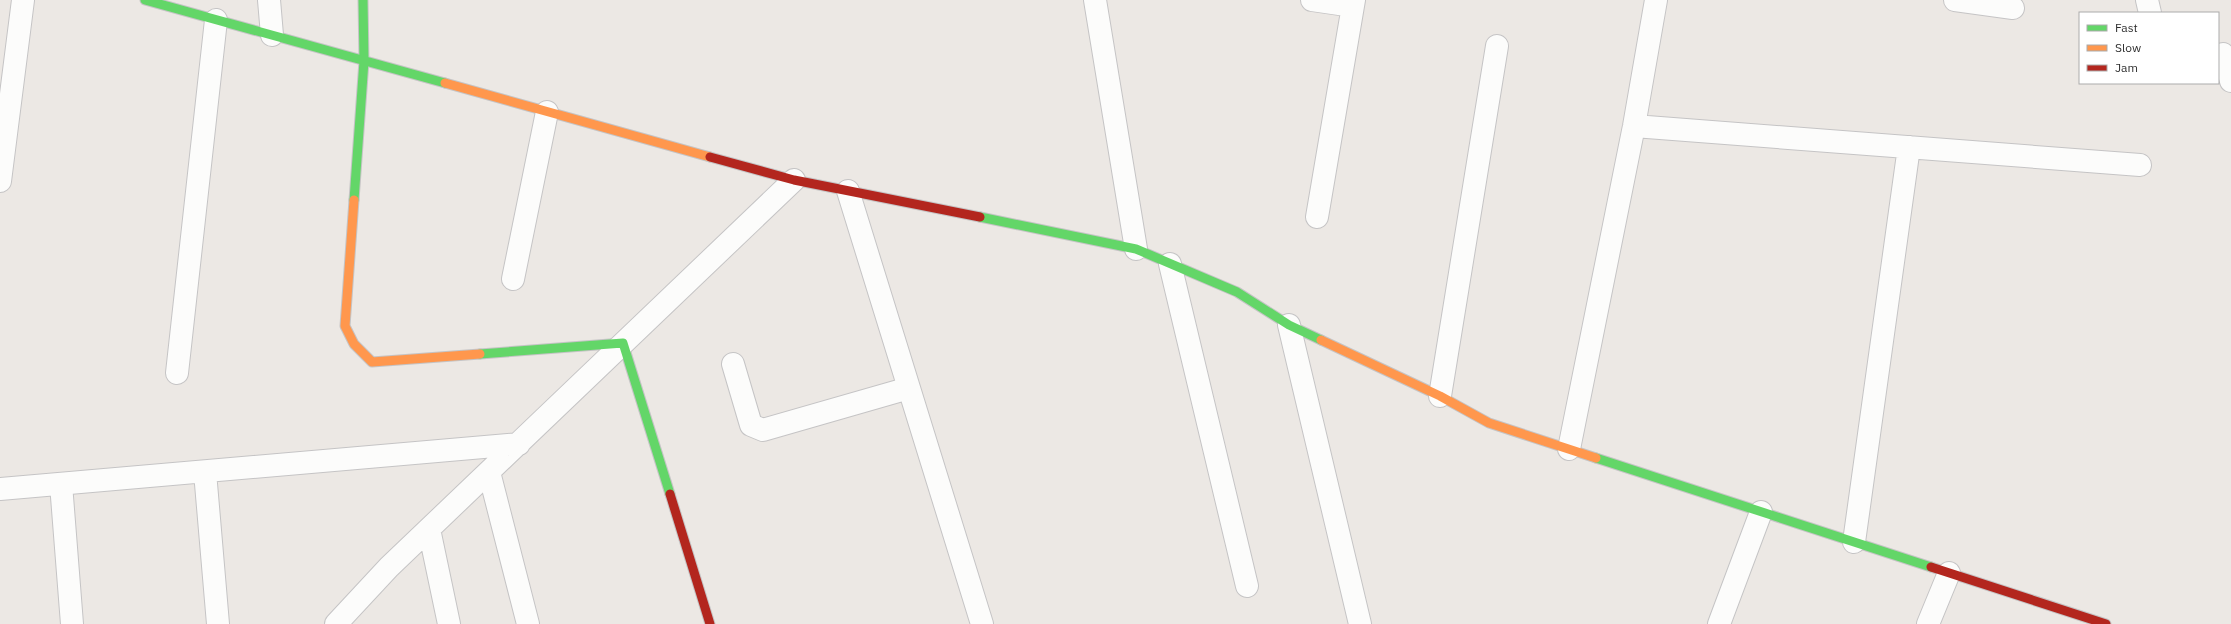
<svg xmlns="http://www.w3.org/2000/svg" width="2231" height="624" font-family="'IBM Plex Sans',sans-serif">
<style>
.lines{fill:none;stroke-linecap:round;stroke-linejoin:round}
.street-casing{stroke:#c5c4c5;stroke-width:24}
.fast-casing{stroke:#c5c4c5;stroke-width:11}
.slow-casing{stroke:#c5c4c5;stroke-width:11}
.jam-casing{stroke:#c5c4c5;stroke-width:11}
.street{stroke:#fcfcfb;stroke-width:22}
.fast{stroke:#63d668;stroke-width:9}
.slow{stroke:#ff974d;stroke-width:9}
.jam{stroke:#b3261e;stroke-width:9}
</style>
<rect width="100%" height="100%" fill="#ece8e4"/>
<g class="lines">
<g class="street-casing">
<path id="street" d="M269,0l3,35
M1095,0l41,249
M1312,0l41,6
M1955,0l58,8
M2147,0l3,13
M2223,54l8,27
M1634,126l506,39
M0,181l23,-181
M848,191l134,433
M1317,217l37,-217
M1170,264l77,322
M513,279l34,-167
M1289,325l71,299
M733,364l18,61 12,5 146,-42
M177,373l39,-353
M1440,396l57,-350
M1569,449l65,-323 22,-126
M205,472l13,152
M489,472l39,152
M61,484l11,140
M0,489l519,-45
M429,529l20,95
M1854,542l55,-395
M336,624l53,-57 405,-387
M1719,624l42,-112
M1928,624l21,-51"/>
</g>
<g class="fast-casing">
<path id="fast" d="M145,0l300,83
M354,200l10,-139 -1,-61
M980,217l156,32 101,43 52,33 32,15
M480,354l143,-11 47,151
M1596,458l335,109"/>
</g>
<g class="slow-casing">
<path id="slow" d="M445,83l265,74
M354,200l-9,126 9,18 18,18 108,-8
M1321,340l119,56 49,27 107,35"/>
</g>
<g class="jam-casing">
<path id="jam" d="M710,157l84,23 186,37
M670,494l40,130
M1931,567l175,57"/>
</g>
<use href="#street" class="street"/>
<use href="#fast" class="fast"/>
<use href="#slow" class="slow"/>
<use href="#jam" class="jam"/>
</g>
<rect x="2079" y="12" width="140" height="72" fill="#ffffff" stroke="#ababab"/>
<rect x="2087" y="25" width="20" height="6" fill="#63d668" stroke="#ababab"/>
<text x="2115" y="32" font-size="12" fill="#2e2e2e">Fast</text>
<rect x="2087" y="45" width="20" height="6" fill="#ff974d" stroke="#ababab"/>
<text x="2115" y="52" font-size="12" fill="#2e2e2e">Slow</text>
<rect x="2087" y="65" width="20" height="6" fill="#b3261e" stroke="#ababab"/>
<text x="2115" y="72" font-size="12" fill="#2e2e2e">Jam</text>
</svg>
